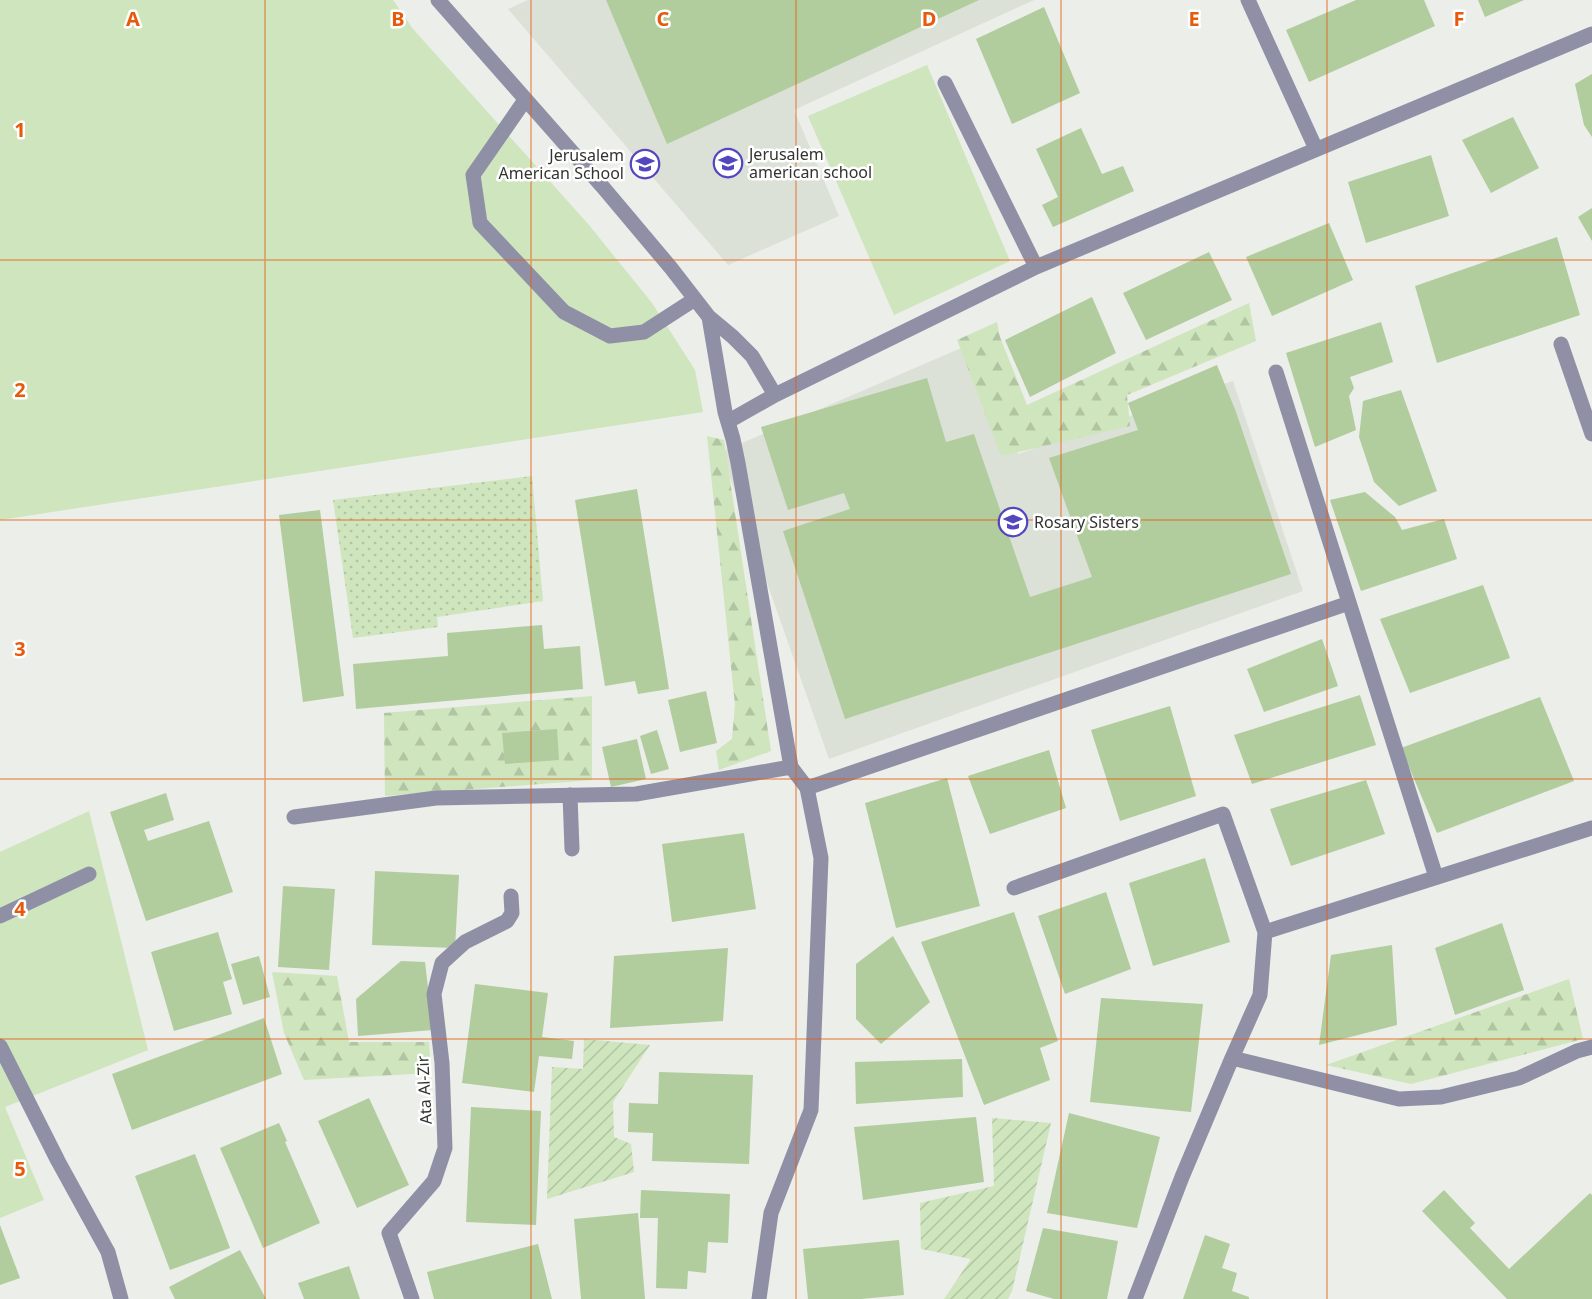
<svg xmlns="http://www.w3.org/2000/svg" width="1592" height="1299" font-family="'Noto Sans',sans-serif">
<style>
.built{fill:#dbe1d7}
.grass{fill:#cee5bd}
.forest{fill:url(#forest-firs)}
.park{fill:url(#park-dots)}
.garden{fill:url(#garden-furrows)}
.building{fill:#b1cc9d}
.lines{fill:none;stroke-linecap:round;stroke-linejoin:round}
.minor{stroke:#8f90a6;stroke-width:15}
.grid{fill:none;stroke:#e8590c;stroke-width:1.5;stroke-opacity:0.55}
.labels{text-anchor:middle;stroke-width:5;stroke-linejoin:round;paint-order:stroke}
.poi-label{font-size:16px;fill:#333432;stroke:#fff;text-anchor:start}
.street-label{font-size:16px;fill:#333432;stroke:#fff}
.grid-label{font-size:20px;text-anchor:middle;font-weight:bold;fill:#e8590c;stroke:#fff;stroke-width:5;stroke-linejoin:round;paint-order:stroke}
</style>
<defs>
<pattern id="forest-firs" width="22" height="20" patternUnits="userSpaceOnUse" patternTransform="scale(1.5)"><rect width="22" height="20" fill="#cee5bd"/><path d="M5 1l3.5 6h-7zM16 11l3.5 6h-7z" fill="#b1c5a3"/></pattern>
<pattern id="park-dots" width="8" height="8" patternUnits="userSpaceOnUse" patternTransform="scale(1.5)"><rect width="8" height="8" fill="#cee5bd"/><path d="M2 2h.1M6 6h.1" fill="none" stroke="#b1c5a3" stroke-width="1.8" stroke-linecap="round"/></pattern>
<pattern id="garden-furrows" width="10" height="10" patternUnits="userSpaceOnUse" patternTransform="scale(1.5)"><rect width="10" height="10" fill="#cee5bd"/><path d="M-1 1l2-2M0 10L10 0M9 11l2-2" fill="none" stroke="#b1c5a3"/></pattern>
</defs>
<rect width="100%" height="100%" fill="#ebeee9"/>
<path class="built" d="M528,0h506l-240,110 45,106 -111,49 -220,-256z
M975,342l43,112 215,-73 70,210 -474,168 -108,-307z"/>
<path class="grass" d="M0,0h393l20,29 176,196 63,78 43,67 8,42 -703,108z
M927,65l83,196 -116,54 -86,-199z
M89,811l59,239 -143,57 39,93 -44,18v-366z"/>
<path class="forest" d="M1249,303l7,38 -129,54 3,31 -129,30 -44,-116 40,-18 3,15 27,68z
M707,436l17,4 47,311 -52,19 -3,-19 16,-12 3,-34z
M592,696v84l-207,16 -1,-83z
M272,972l65,4 12,66h80l2,31 -127,7 -20,-47z
M1569,979l14,60 -172,45 -85,-19z"/>
<path class="park" d="M532,476l11,125 -106,16 1,10 -85,11 -20,-138z"/>
<path class="garden" d="M584,1039l66,6 -37,57 1,35 17,7 3,28 -87,27 5,-132 31,2z
M992,1118l59,5 -39,168 -4,8h-64l27,-40 -50,-10 -1,-46 74,-17z"/>
<path class="building" d="M606,0h373l-312,144z
M1356,0h68l11,26 -126,56 -23,-52z
M1478,0h46l-39,17z
M1044,7l36,86 -68,31 -36,-85z
M1592,74v63l-8,-12 -9,-41z
M1513,117l26,51 -48,25 -29,-53z
M1081,128l21,46 21,-8 11,25 -81,36 -11,-22 16,-8 -22,-48z
M1431,155l18,61 -83,27 -18,-61z
M1592,208v33l-14,-24z
M1329,223l24,57 -81,36 -26,-59z
M1557,237l23,78 -143,48 -22,-77z
M1209,252l23,48 -86,40 -23,-47z
M1092,297l24,56 -86,44 -25,-57z
M1381,322l12,40 -43,15 4,11 -5,8 7,34 -41,17 -29,-94z
M1217,365l19,47 55,162 -446,145 -62,-188 67,-22 -6,-16 -56,17 -27,-83 166,-49 19,64 28,-8 56,163 62,-20 -43,-119 89,-28 -10,-27z
M1401,390l36,101 -38,15 -25,-24 -15,-45 4,-36z
M637,489l32,200 -31,5 -3,-13 -30,5 -30,-186z
M1365,492l30,25 7,13 42,-11 13,40 -96,32 -31,-91z
M320,510l24,186 -41,6 -24,-187z
M1483,585l27,73 -100,35 -30,-74z
M542,625l2,24 36,-3 3,43 -227,20 -3,-45 95,-8 -1,-23z
M1322,639l16,47 -74,26 -17,-43z
M706,691l11,52 -37,9 -12,-52z
M1360,695l16,50 -124,39 -18,-49z
M1540,697l34,84 -137,52 -36,-85z
M1170,706l26,90 -76,25 -29,-91z
M557,729l2,31 -54,4 -3,-31z
M657,730l12,39 -18,5 -11,-38z
M637,739l9,40 -35,8 -9,-40z
M1049,750l17,58 -76,26 -22,-58z
M947,778l33,128 -84,22 -31,-125z
M1366,780l19,54 -94,32 -21,-57z
M166,793l8,27 -30,10 4,11 61,-20 24,71 -87,29 -36,-109z
M744,833l12,76 -84,13 -10,-78z
M1205,858l25,84 -77,24 -24,-83z
M375,871l84,4 -4,73 -83,-3z
M283,886l52,3 -6,81 -51,-3z
M1106,892l25,77 -66,25 -27,-78z
M1014,912l44,129 -18,7 10,32 -66,25 -63,-163z
M1502,923l22,67 -69,25 -20,-67z
M218,932l14,47 -9,3 9,32 -58,17 -23,-79z
M893,936l37,66 -49,42 -25,-25v-55z
M1392,945l5,80 -78,20 12,-90z
M728,948l-5,73 -113,7 4,-72z
M259,956l11,41 -27,8 -12,-41z
M401,961l24,1 8,68 -75,6 -2,-37z
M475,984l73,9 -6,44 32,4 -2,18 -33,-3 -5,36 -72,-9z
M1101,998l102,6 -12,108 -101,-10z
M264,1018l18,56 -150,56 -20,-56z
M962,1059l1,38 -107,7 -1,-42z
M659,1072l94,3 -4,89 -97,-3 1,-28 -25,-1 1,-29 29,1z
M369,1098l40,87 -52,23 -39,-87z
M471,1107l70,4 -5,114 -70,-3z
M1069,1113l91,24 -23,91 -90,-15z
M976,1117l8,65 -121,18 -9,-73z
M279,1123l8,18 -2,1 35,81 -57,25 -43,-100z
M195,1154l35,94 -60,22 -35,-94z
M641,1190l89,4 -2,49 -20,-1 -2,31 -18,-2 -1,18 -31,-1 2,-70h-18z
M1444,1190l31,33 -5,5 39,41 81,-76 2,2v104h-85l-85,-88z
M638,1213l7,86h-64l-7,-80z
M0,1225l20,53 -20,7z
M1043,1228l75,13 -11,58h-53l-28,-8z
M1205,1235l25,9 -8,24 15,5 -5,18 17,6v2h-66z
M899,1240l5,55 -43,4h-53l-5,-50z
M538,1244l14,55h-118l-7,-27z
M240,1250l26,49h-91l-6,-12z
M349,1266l11,33h-56l-6,-16z"/>
<g class="lines">
<path class="minor" d="M438,0l164,186 69,82 38,49 24,20 19,19 23,39
M1248,0l68,149
M945,83l91,184
M525,100l-52,75 7,48 84,89 46,24 34,-4 51,-33
M709,317l16,95 8,27 5,24 53,304 16,21 14,70 -10,252 -40,103 -12,86
M1561,344l31,90
M1276,372l160,505
M729,421l46,-26 261,-128 556,-233
M807,788l542,-185
M570,795l2,54
M294,817l142,-19 200,-4 155,-27
M1014,888l209,-74 42,118
M0,916l89,-42
M0,1046l58,115 50,91 13,47
M1232,1058l28,-63 5,-63 327,-104
M412,1299l-23,-66 45,-52 11,-33 -3,-85 -8,-69 8,-31 23,-21 42,-21 5,-8 -1,-17
M1135,1299l47,-122 50,-119 167,41 42,-2 78,-19 58,-27 15,-4"/>
</g>
<path class="grid" d="M265,0v1299M531,0v1299M796,0v1299M1061,0v1299M1327,0v1299M0,260h1592M0,520h1592M0,779h1592M0,1039h1592"/>
<defs>
<g id="school-ring" transform="scale(1.5)"><circle r="9.5" fill="#fff" stroke="#5347bf" stroke-width="1.5"/><path d="M0-5L7-2L0 1L-7-2ZM-4 1L0 2.5L4 1V4Q0 6-4 4Z" fill="#5347bf"/></g>
</defs>
<g fill-rule="evenodd">
<use href="#school-ring" x="728" y="163"/>
<use href="#school-ring" x="645" y="164"/>
<use href="#school-ring" x="1013" y="522"/>
</g>
<g class="labels">
<g class="poi-label">
<text x="749" y="160">Jerusalem<tspan x="749" dy="18">american school</tspan></text>
<text x="624" y="161" text-anchor="end">Jerusalem<tspan x="624" dy="18">American School</tspan></text>
<text x="1034" y="528">Rosary Sisters</text>
</g>
<g class="street-label">
<text transform="translate(424 1090) rotate(-93)" y="6">Ata Al-Zir</text>
</g>
</g>
<g class="grid-label">
<text x="133" y="26">A</text>
<text x="398" y="26">B</text>
<text x="663" y="26">C</text>
<text x="929" y="26">D</text>
<text x="1194" y="26">E</text>
<text x="1459" y="26">F</text>
<text x="20" y="137">1</text>
<text x="20" y="397">2</text>
<text x="20" y="656">3</text>
<text x="20" y="916">4</text>
<text x="20" y="1176">5</text>
</g>
</svg>
